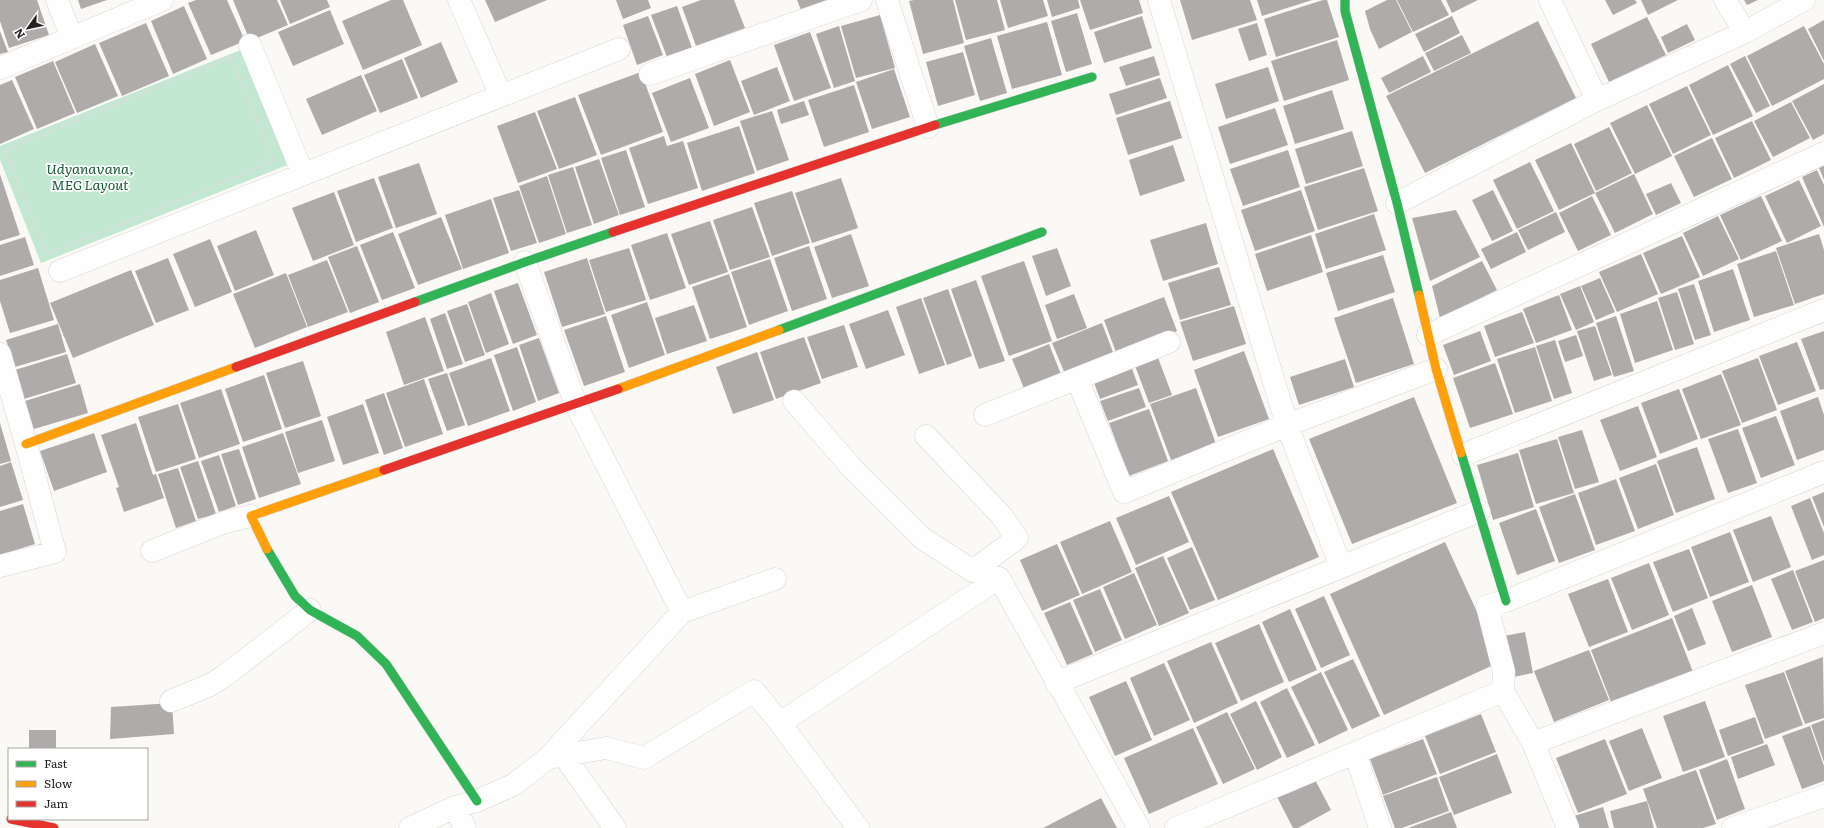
<svg xmlns="http://www.w3.org/2000/svg" width="1824" height="828" font-family="Literata,serif">
<style>
.green{fill:#c2e8d2}
.building{fill:#aeabaa}
.lines{fill:none;stroke-linecap:round;stroke-linejoin:round}
.street-casing{stroke:#d7d5d2;stroke-width:23}
.fast-casing{stroke:#d7d5d2;stroke-width:10}
.slow-casing{stroke:#d7d5d2;stroke-width:10}
.jam-casing{stroke:#d7d5d2;stroke-width:10}
.path{stroke:#dcdcdb;stroke-width:2.5;stroke-dasharray:2 2;stroke-linecap:butt}
.street{stroke:#fefefe;stroke-width:22}
.fast{stroke:#30b455;stroke-width:9}
.slow{stroke:#ff9f0a;stroke-width:9}
.jam{stroke:#e5322d;stroke-width:9}
.labels{text-anchor:middle;stroke-width:3.5;stroke-linejoin:round;paint-order:stroke}
.park-label{font-size:14px;font-style:italic;fill:#16593d;stroke:#fff}
</style>
<rect width="100%" height="100%" fill="#fbf9f5"/>
<path class="green" d="M243,49l47,115 -249,99 -41,-103v-14z"/>
<path class="building" d="M0,0h37l12,35 -40,13 -9,-27z
M78,0h29l-26,9z
M196,0h31l18,41 -34,14 -23,-52z
M233,0h44l11,25 -38,16z
M280,0h47l3,7 -40,17z
M391,0h12l19,45 -59,25 -21,-49z
M485,0h62l-52,22z
M616,0h32l3,8 -28,11z
M701,0h33l11,28 -49,18 -14,-39z
M797,0h33l-29,10z
M914,0h39l11,43 -41,11 -14,-53z
M955,0h42l8,30 -39,10z
M1000,0h43l5,16 -40,12z
M1047,0h31l2,8 -28,9z
M1080,0h59l4,13 -53,17z
M1180,0h70l7,20 -65,20z
M1257,0h55l-50,16z
M1323,0h4l12,37 -63,20 -12,-38z
M1387,0h9l16,32 -33,17 -9,-20 -5,-18z
M1397,0h44l8,15 -36,17z
M1446,0h32l-26,13z
M1605,0h30l2,3 -24,12z
M1641,0h37l-30,15z
M1744,0h14l-11,5z
M184,6l23,53 -34,15 -22,-53z
M677,6l15,42 -25,9 -16,-42z
M330,10l14,34 -51,22 -15,-34z
M1077,13l15,51 -26,8 -15,-51z
M880,15l15,53 -39,10 -15,-52z
M648,16l15,39 -26,10 -14,-40z
M1142,16l10,32 -48,15 -10,-31z
M1452,16l8,17 -36,19 -9,-18z
M1647,17l19,38 -57,27 -18,-38z
M1824,20v41l-16,-32z
M1538,21l38,77 -151,75 -39,-77z
M1047,22l15,53 -50,14 -15,-53z
M146,23l23,53 -47,20 -23,-53z
M1257,23l10,32 -18,6 -11,-32z
M1687,24l8,16 -27,13 -7,-16z
M839,26l16,55 -21,7 -18,-54z
M1804,26l20,38v15l-52,27 -25,-50z
M0,31l8,21 -8,2z
M810,32l21,56 -37,13 -20,-56z
M1462,35l9,18 -37,18 -9,-18z
M991,38l16,55 -27,8 -16,-55z
M1337,40l12,40 -65,21 -13,-40z
M441,42l17,40 -37,16 -17,-40z
M95,44l23,52 -41,17 -22,-51z
M963,52l12,43 -37,11 -12,-44z
M1154,56l6,19 -34,11 -7,-19z
M1423,56l8,16 -42,21 -8,-15z
M1745,56l25,50 -14,7 -26,-49z
M402,59l16,39 -38,15 -16,-38z
M730,60l20,52 -36,14 -19,-52z
M53,61l22,52 -38,16 -22,-52z
M1728,65l25,51 -40,19 -24,-50z
M777,67l13,34 -36,14 -13,-34z
M1268,67l11,34 -53,18 -11,-35z
M894,69l16,48 -38,12 -16,-47z
M641,72l22,60 -62,23 -23,-60z
M361,75l16,36 -55,24 -16,-36z
M690,78l19,50 -38,14 -19,-49z
M1160,78l7,20 -51,17 -7,-21z
M12,80l22,49 -34,15v-59z
M1824,84v50l-11,6 -21,-39z
M854,85l15,47 -45,15 -16,-47z
M1687,86l24,49 -38,19 -24,-50z
M1332,90l12,39 -49,15 -12,-38z
M575,97l22,58 -38,14 -22,-58z
M804,101l5,14 -28,9 -4,-14z
M1170,101l12,37 -54,17 -12,-37z
M1791,102l19,36 -37,19 -19,-36z
M1647,105l25,51 -37,18 -25,-51z
M1275,108l13,37 -58,19 -12,-37z
M772,111l17,49 -32,11 -17,-50z
M535,112l22,57 -39,14 -21,-57z
M1752,121l19,39 -37,18 -19,-40z
M739,126l16,47 -53,18 -15,-48z
M1609,127l23,46 -36,18 -22,-47z
M1352,131l11,35 -57,18 -11,-35z
M664,136l3,10 16,-5 15,47 -50,16 -19,-56z
M1712,138l20,41 -38,18 -20,-41z
M1571,143l24,50 39,-19 19,40 -38,19 -20,-40 -36,17 -24,-50z
M1173,145l12,36 -45,15 -11,-36z
M626,150l19,57 -25,8 -19,-57z
M1288,150l12,37 -57,19 -13,-37z
M599,159l20,56 -25,9 -19,-57z
M1530,162l24,49 -37,18 -24,-49z
M419,163l18,51 -41,14 -18,-51z
M1824,166v14l-5,-12z
M573,167l19,58 -25,8 -19,-58z
M1364,168l14,43 -60,19 -14,-43z
M1817,170l7,15v42l-22,-50z
M0,174l20,61 -20,6z
M547,176l19,58 -27,9 -20,-57z
M374,178l19,50 -37,14 -19,-51z
M841,178l17,50 -46,15 -17,-50z
M1799,180l22,46 -34,17 -22,-47z
M1671,183l10,20 -25,12 -10,-21z
M519,190l18,53 -26,8 -18,-53z
M1301,190l14,41 -60,20 -14,-41z
M1493,190l20,41 -21,10 -20,-41z
M792,191l18,52 -38,13 -18,-53z
M334,192l20,53 -41,16 -21,-53z
M1592,196l19,39 -33,16 -19,-38z
M1761,196l21,45 -41,19 -21,-45z
M491,199l18,54 -46,16 -18,-54z
M752,207l18,50 -40,13 -17,-50z
M1456,210l24,47 -50,24 -18,-63z
M1556,212l9,20 -37,18 -10,-20z
M1374,214l12,36 -60,19 -11,-35z
M1718,216l21,43 -36,17 -20,-43z
M441,217l21,52 -44,16 -20,-51z
M710,221l18,51 -39,13 -18,-51z
M1206,223l12,41 -55,17 -13,-41z
M256,230l18,45 -39,16 -18,-45z
M393,232l22,56 -33,12 -22,-55z
M1517,232l9,20 -35,17 -10,-20z
M667,233l19,55 -36,12 -19,-55z
M851,234l18,52 -37,12 -18,-51z
M1819,234l5,16v44l-29,10 -19,-56z
M1311,235l12,37 -56,19 -12,-37z
M1682,236l18,41 -39,17 -18,-41z
M25,237l9,28 -34,11v-31z
M210,239l22,53 -37,15 -22,-53z
M357,246l22,56 -29,11 -22,-56z
M809,246l18,53 -35,12 -18,-53z
M629,248l17,52 -40,12 -17,-52z
M1057,248l14,38 -25,10 -14,-40z
M1776,251l18,54 -40,12 -17,-53z
M1641,254l17,40 -41,18 -18,-40z
M1383,255l12,37 -57,19 -12,-38z
M168,258l21,52 -33,13 -21,-52z
M587,258l18,56 -43,13 -18,-55z
M770,259l18,52 -39,14 -18,-53z
M327,260l21,52 -40,15 -20,-52z
M1024,261l28,80 -43,15 -28,-80z
M1482,261l15,29 -57,28 -8,-32z
M1219,267l12,38 -51,15 -12,-37z
M38,268l16,52 -44,13 -10,-32v-21z
M1733,269l17,51 -36,12 -16,-51z
M131,270l23,55 -81,33 -23,-55z
M286,273l21,54 -52,21 -22,-54z
M729,274l18,53 -37,12 -18,-52z
M1600,278l15,34 -19,8 -15,-34z
M976,280l29,81 -26,8 -28,-80z
M518,283l19,52 -24,9 -19,-53z
M1694,284l17,51 -16,5 -17,-51z
M1580,286l14,36 -18,8 -16,-36z
M948,289l24,67 -25,9 -24,-67z
M1677,292l17,52 -19,6 -17,-52z
M491,293l18,51 -23,9 -18,-51z
M1074,294l13,34 -30,11 -12,-34z
M1559,295l13,35 -36,13 -13,-34z
M1164,297l13,34 -60,24 -13,-35z
M921,298l24,67 -26,9 -23,-67z
M1393,298l21,66 -58,19 -22,-65z
M1657,301l16,49 -38,13 -15,-49z
M647,302l18,53 -36,13 -18,-53z
M467,304l18,51 -20,7 -18,-51z
M694,305l13,36 -40,13 -12,-36z
M1234,306l12,38 -53,17 -13,-39z
M888,310l17,45 -39,14 -17,-45z
M1522,312l12,31 -39,14 -11,-31z
M445,313l18,51 -16,5 -17,-50z
M606,316l19,56 -41,14 -20,-56z
M1616,316l18,55 -20,6 -18,-54z
M425,317l19,54 -40,14 -18,-53z
M1102,323l12,32 -49,19 -13,-31z
M58,324l8,28 -51,15 -9,-27z
M844,325l14,42 -36,12 -15,-42z
M1595,326l17,49 -18,6 -17,-50z
M1480,331l11,30 -37,14 -11,-30z
M1824,331v58l-4,1 -19,-51z
M1576,335l7,21 -18,6 -7,-21z
M804,337l17,46 -45,16 -16,-47z
M539,338l20,55 -21,8 -19,-56z
M1555,340l17,53 -18,6 -18,-53z
M1797,342l19,49 -38,14 -19,-49z
M1049,344l13,33 -37,14 -13,-32z
M517,347l19,55 -23,9 -19,-56z
M1535,347l17,54 -37,12 -18,-54z
M1244,351l25,68 -51,18 -24,-67z
M757,352l17,48 -41,14 -17,-47z
M67,354l9,29 -52,16 -9,-29z
M1157,355l15,40 -23,8 -15,-40z
M491,358l19,53 -42,15 -19,-53z
M1758,358l19,52 -35,13 -20,-52z
M1345,359l9,28 -55,18 -9,-28z
M303,361l18,55 -36,12 -19,-55z
M1495,363l18,51 -43,14 -17,-50z
M1131,366l7,19 -38,14 -7,-19z
M447,373l18,52 -18,6 -19,-52z
M1721,374l20,51 -40,14 -19,-50z
M264,375l18,54 -39,13 -18,-53z
M424,379l19,55 -38,13 -19,-54z
M80,384l8,29 -54,16 -9,-28z
M1139,388l7,19 -38,14 -8,-20z
M1196,388l20,56 -45,16 -21,-56z
M221,389l19,55 -41,14 -19,-55z
M1679,389l19,50 -38,15 -19,-51z
M384,393l19,55 -19,7 -19,-55z
M1414,397l43,106 -105,41 -43,-105z
M1818,397l6,18v35l-27,10 -17,-49z
M178,404l18,55 -40,13 -18,-55z
M363,404l16,49 -36,12 -16,-48z
M1638,406l19,51 -37,14 -20,-51z
M1149,409l19,52 -39,15 -20,-53z
M1776,416l19,49 -34,13 -19,-50z
M322,420l13,41 -37,12 -13,-41z
M0,423l11,38 -11,3z
M136,423l17,52 3,-1 8,24 -40,14 -8,-24 3,-1 -18,-52z
M1738,429l19,54 -29,10 -20,-54z
M1582,430l17,52 -24,7 -17,-52z
M94,433l13,39 -53,19 -14,-40z
M283,433l18,51 -42,14 -17,-51z
M1557,439l17,54 -38,11 -17,-54z
M1697,447l18,52 -39,14 -19,-52z
M239,449l17,50 -18,6 -17,-51z
M1273,449l46,108 -101,43 -47,-108z
M1518,453l16,54 -41,13 -16,-55z
M219,455l17,51 -17,6 -18,-51z
M198,461l18,53 -18,5 -18,-52z
M11,462l12,38 -23,7v-41z
M1656,464l18,51 -36,14 -19,-51z
M178,468l18,53 -20,7 -18,-54z
M1616,479l19,52 -39,14 -18,-52z
M1824,492v35l-12,-30z
M1575,494l20,56 -36,13 -20,-56z
M1169,496l20,46 -53,23 -20,-47z
M1810,498l14,35v22l-12,5 -21,-54z
M23,504l12,40 -35,11v-44z
M1536,509l19,52 -38,14 -18,-52z
M1771,516l20,51 -38,15 -20,-52z
M1110,521l22,51 -50,22 -22,-52z
M1730,532l19,50 -39,15 -19,-50z
M1445,542l55,120 -116,53 -54,-121z
M1057,544l23,51 -38,16 -22,-51z
M1192,547l23,53 -25,10 -23,-52z
M1689,549l19,49 -35,14 -20,-50z
M1163,556l26,57 -30,13 -24,-58z
M1824,560v58l-9,4 -20,-51z
M1649,563l20,52 -37,15 -21,-52z
M1793,570l20,52 -21,8 -21,-51z
M1134,573l23,52 -32,14 -22,-52z
M1608,579l20,53 -39,15 -21,-53z
M1752,585l20,52 -40,15 -20,-51z
M1100,589l22,51 -27,12 -22,-52z
M1324,596l26,59 -29,13 -26,-59z
M1070,602l23,52 -26,11 -23,-52z
M1692,608l14,36 -18,7 -14,-35z
M1290,609l27,61 -28,12 -27,-60z
M1672,618l21,54 -41,16 -1,-2 -40,16 -20,-52z
M1259,624l25,58 -43,19 -26,-58z
M1525,632l8,41 -20,4 -9,-41z
M1211,642l27,61 -44,20 -27,-62z
M1589,650l20,50 -55,22 -20,-51z
M1823,657l1,61 -19,6 -20,-53z
M1353,659l27,57 -28,13 -28,-57z
M1164,663l26,57 -36,16 -24,-58z
M1321,672l27,58 -29,14 -28,-57z
M1784,672l19,53 -38,14 -20,-54z
M1126,681l26,59 -37,16 -26,-59z
M1287,688l28,57 -28,13 -27,-56z
M1256,701l26,56 -25,13 -27,-56z
M1705,701l20,56 -42,15 -20,-56z
M172,703l2,31 -64,5 1,-32z
M1227,712l28,57 -32,15 -27,-57z
M1481,714l15,38 -56,22 -15,-38z
M1755,717l9,26 -36,13 -9,-26z
M1824,720v42l-13,-37z
M1810,726l14,40v15l-22,8 -20,-53z
M1193,728l25,56 -69,30 -25,-56z
M1642,728l20,50 -33,13 -20,-50z
M29,730h27v19h-27z
M1423,739l14,35 -54,21 -13,-36z
M1605,739l22,55 -49,19 -22,-55z
M1767,744l8,21 -37,14 -7,-22z
M1497,754l15,39 -58,22 -15,-38z
M1727,759l18,50 -28,11 -18,-50z
M1696,770l20,54 -13,4h-46l-14,-39z
M1313,776l18,34 -33,18h-5l-17,-33z
M1437,777l12,34 -47,17h-7l-12,-32z
M1101,798l16,30h-74z
M1647,801l7,27h-40l-4,-17z
M1603,807l6,21h-32l-3,-12z
M1451,812l6,16h-49z"/>
<g class="lines">
<g class="street-casing">
<path id="street" d="M57,0l15,38
M459,0l42,96
M887,0l41,127
M1159,0l128,425 54,142
M1550,0l47,100
M1745,32l59,-32
M250,45l53,129
M0,68l162,-68
M650,74l211,-74
M1397,203l200,-103 148,-68 -20,-32
M60,271l559,-222
M1428,335l396,-182
M0,354l26,90 29,108 -55,14
M1077,379l47,113 163,-67 149,-56
M794,401l58,67 70,70 51,33 26,7 140,250
M985,415l184,-73
M926,436l75,79 16,23 -44,33
M1463,455l361,-145
M152,551l73,-29 26,-6
M682,612l93,-33
M1056,683l423,-172
M1503,691l1,-19 -17,-66 19,-5 318,-129
M171,701l39,-16 17,-11 83,-64
M1533,743l291,-110
M1355,753l25,75
M564,756l51,72
M548,758l58,-10 38,10 110,-67 26,32
M455,807l10,21
M410,828l45,-21 22,-6 36,-16 35,-27 134,-146 -106,-207 -51,-143
M858,828l-78,-105 219,-145
M1176,828l327,-137 30,52 35,85
M1733,828l91,-32"/>
</g>
<g class="fast-casing">
<path id="fast" d="M1345,0v11l52,192 22,92
M935,125l157,-48
M415,302l110,-40 88,-30
M779,330l263,-98
M1461,453l45,148
M267,549l28,47 15,14 47,26 29,28 91,137"/>
</g>
<g class="slow-casing">
<path id="slow" d="M1419,295l17,74 25,84
M618,389l161,-59
M26,444l210,-77
M267,549l-16,-33 133,-46"/>
</g>
<g class="jam-casing">
<path id="jam" d="M613,232l322,-107
M236,367l179,-65
M384,470l234,-81
M11,819l43,9"/>
</g>
<path class="path" d="M231,57l43,104 -226,93 -43,-104z"/>
<use href="#street" class="street"/>
<use href="#fast" class="fast"/>
<use href="#slow" class="slow"/>
<use href="#jam" class="jam"/>
</g>
<g class="labels">
<g class="park-label">
<text x="90" y="174">Udyanavana,<tspan x="90" dy="16">MEG Layout</tspan></text>
</g>
</g>
<rect x="8" y="748" width="140" height="72" fill="#ffffff" stroke="#a7a7a6"/>
<rect x="16" y="761" width="20" height="6" fill="#30b455" stroke="#a7a7a6"/>
<text x="44" y="768" font-size="12" fill="#232220">Fast</text>
<rect x="16" y="781" width="20" height="6" fill="#ff9f0a" stroke="#a7a7a6"/>
<text x="44" y="788" font-size="12" fill="#232220">Slow</text>
<rect x="16" y="801" width="20" height="6" fill="#e5322d" stroke="#a7a7a6"/>
<text x="44" y="808" font-size="12" fill="#232220">Jam</text>
<g transform="translate(28 28) rotate(237)" stroke="#ffffff" stroke-width="3" paint-order="stroke">
<path d="M0-3L7 15L0 10L-7 15Z" fill="#232220"/>
<text y="-6" font-size="11" font-weight="bold" text-anchor="middle" fill="#232220">N</text>
</g>
</svg>
